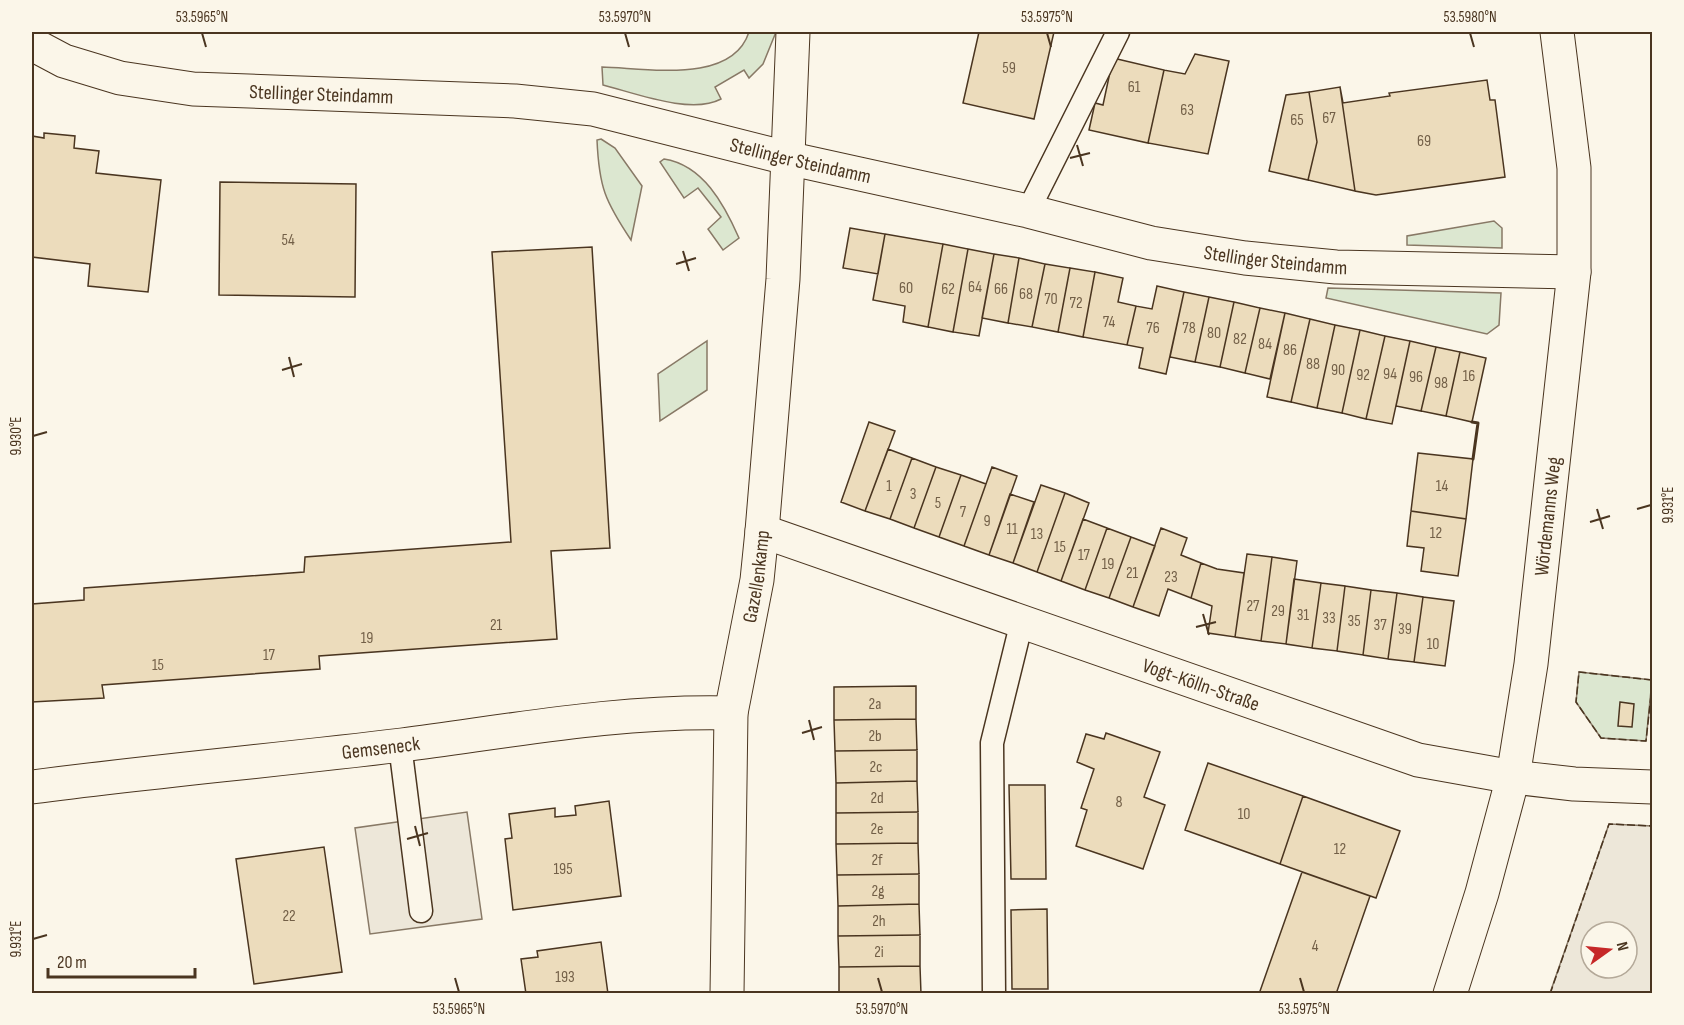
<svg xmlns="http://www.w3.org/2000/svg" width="1684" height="1025" font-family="'Sofia Sans Condensed',sans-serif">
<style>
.green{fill:#dce7d0;stroke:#887966;stroke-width:1.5}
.parking{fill:#ede7d9;stroke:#887966;stroke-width:1.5;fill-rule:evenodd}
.building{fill:#ecdcbc;stroke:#4a3520;stroke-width:1.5}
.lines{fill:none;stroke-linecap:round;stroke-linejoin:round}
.service-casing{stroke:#4a3520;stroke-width:25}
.minor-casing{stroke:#4a3520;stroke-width:35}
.tertiary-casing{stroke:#4a3520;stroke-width:35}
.service{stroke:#fbf6e9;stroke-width:22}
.minor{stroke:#fbf6e9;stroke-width:33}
.tertiary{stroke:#fbf6e9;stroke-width:33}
.fence{stroke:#4a3520;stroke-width:1.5;stroke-dasharray:8 3;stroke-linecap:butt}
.wall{stroke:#4a3520;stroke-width:3}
.ticks{fill:none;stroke:#4a3520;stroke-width:2}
.labels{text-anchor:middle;stroke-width:4.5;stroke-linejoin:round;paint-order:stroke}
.number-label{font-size:16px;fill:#725f47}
.street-label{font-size:20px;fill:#4a3520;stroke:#fbf6e9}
.neatline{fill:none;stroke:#4a3520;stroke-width:2}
.ticks-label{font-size:15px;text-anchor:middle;fill:#4a3520}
</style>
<rect width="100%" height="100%" fill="#fbf6e9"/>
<path class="green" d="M749,32h27l-13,32 -14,14 -5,-8 -29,17 6,12c-30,16 -86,-6 -118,-14l-1,-18c44,1 130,18 147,-35z
M601,139l14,9 27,38 -11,54c-26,-39 -32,-53 -34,-100z
M664,159c39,6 60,45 75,79l-16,12 -15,-21 13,-12 -23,-29 -14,10 -24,-36z
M1494,221l8,7v20l-95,-3v-9z
M1328,288l173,5 -2,32 -12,9 -161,-36z
M707,341v49l-47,31 -2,-47z
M1579,672l73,8 -6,61 -45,-3 -25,-36z"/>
<path class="parking" d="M467,812l15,107 -112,15 -15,-106z
M1609,824l43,2v167h-102zM1591,932h36v36h-36z"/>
<path class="building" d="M979,32h75l-20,87 -71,-16z
M1195,54l34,7 -21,93 -60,-11 16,-73 21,4z
M1113,58l51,12 -16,73 -59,-13 6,-27 8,2z
M1487,80l3,20h5l10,77 -129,18 -21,-4 -15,-104 3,16 47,-7 -1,-3z
M1340,87l15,104 -47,-11 9,-38 -8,-50z
M1309,92l8,50 -9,38 -39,-9 17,-76z
M44,133l31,3 -1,12 25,3 -3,22 65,7 -13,112 -60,-6 2,-22 -58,-7v-121l12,2z
M220,182l136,2 -1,113 -136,-2z
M850,228l35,6 -7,40 -35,-6z
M885,234l58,10 -15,83 -25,-5 2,-16 -32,-6z
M943,244l25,5 -15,83 -25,-5z
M592,247l18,301 -59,3 6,88 -238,17 1,13 -218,16 2,13 -72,4v-98l52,-4v-12l220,-16 1,-15 206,-15 -19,-290z
M968,249l26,5 -15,82 -26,-4z
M994,254l25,4 -11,65 -26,-5z
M1019,258l26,6 -13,63 -24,-4z
M1045,264l25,4 -12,64 -26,-5z
M1070,268l25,4 -12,65 -25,-5z
M1095,272l28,6 -5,24 18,4 -9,39 -44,-8z
M1157,286l27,6 -18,82 -27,-6 4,-20 -16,-3 9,-39 16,3z
M1184,292l25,5 -14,65 -25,-5z
M1209,297l25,5 -14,65 -25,-5z
M1234,302l26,6 -15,65 -25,-6z
M1260,308l25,5 -15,66 -25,-6z
M1285,313l25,6 -19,83 -24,-5z
M1310,319l25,6 -18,83 -26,-6z
M1335,325l25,5 -18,83 -25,-5z
M1360,330l25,6 -19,83 -24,-6z
M1385,336l25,5 -18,83 -26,-5z
M1410,341l26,6 -15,64 -25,-5z
M1436,347l24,5 -14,64 -25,-5z
M1460,352l26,6 -14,64 -26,-6z
M869,422l26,9 -30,80 -24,-9z
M888,449l24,9 -22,61 -25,-8z
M1418,453l55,6 -7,60 -55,-8z
M912,458l24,9 -22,61 -24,-9z
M936,467l25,8 -22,62 -25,-9z
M992,467l25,9 -28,79 -25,-9z
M961,475l25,9 -22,62 -25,-9z
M1041,485l24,8 -28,79 -24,-9z
M1065,493l24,10 -28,78 -24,-9z
M1010,494l24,8 -21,61 -24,-8z
M1411,511l55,8 -8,57 -37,-5 3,-23 -17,-2z
M1083,519l24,9 -22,62 -24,-9z
M1107,528l24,9 -22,61 -24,-8z
M1161,528l26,10 -6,17 20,8 -10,35 -23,-9 -9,27 -26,-9z
M1131,537l24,9 -22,61 -24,-9z
M1247,554l25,3 -11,84 -26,-4z
M1272,557l25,4 -11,83 -25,-3z
M1201,563l16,6 27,4 -9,64 -27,-4 4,-27 -21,-8z
M1294,579l27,4 -9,65 -26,-4z
M1321,583l24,3 -8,65 -25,-3z
M1345,586l26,4 -8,65 -26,-4z
M1371,590l26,3 -9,66 -25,-4z
M1397,593l26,4 -9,65 -26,-3z
M1423,597l31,4 -9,65 -31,-4z
M916,686v33l-82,1v-33z
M1620,702l14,2 -2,23 -14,-1z
M916,719l1,31 -82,1 -1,-31z
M1106,733l54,19 -16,45 21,8 -22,64 -67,-23 11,-36 -6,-2 13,-39 -17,-7 9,-28 18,5z
M917,750v31l-81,2 -1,-32z
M1208,763l95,33 -23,68 -95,-34z
M917,781l1,31 -82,1v-30z
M1009,785h36l1,94h-35z
M1303,796l97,35 -24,67 -96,-34z
M609,801l12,95 -108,14 -8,-71 7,-1 -3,-24 46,-6v9l21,-2 -1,-9z
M918,812v31l-82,1v-31z
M918,843l1,31 -82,1 -1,-31z
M324,847l18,125 -88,12 -18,-125z
M1302,872l68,24 -34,98h-77z
M919,874v30l-81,2 -1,-31z
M919,904l1,31 -82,1v-30z
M1047,909l1,80h-36l-1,-79z
M920,935v31l-81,1 -1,-31z
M601,942l7,52h-82l-5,-35 17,-2 -1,-6z
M920,966l1,28h-82v-27z"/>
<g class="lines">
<g class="service-casing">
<path id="service" d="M1028,211l90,-179
M400,745l21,166
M994,994l-2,-251 30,-122"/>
</g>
<g class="minor-casing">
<g id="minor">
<path id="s1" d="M32,44l32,17 56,17 73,11 322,12 78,8 194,49 241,53 123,32 94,15 91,9 238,5"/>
<path id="s2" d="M762,531l656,229 95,17"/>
<path id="s3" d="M32,787c123,-16 246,-27 370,-42 109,-14 218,-35 329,-32"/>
<path id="s4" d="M727,994l4,-281 26,-133 5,-49 21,-252 10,-247"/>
</g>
</g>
<g class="tertiary-casing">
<g id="tertiary">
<path d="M1513,777l61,7 78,3"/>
<path id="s5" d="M1450,994l32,-101 31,-116 18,-113 43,-392v-104l-17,-136"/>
</g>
</g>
<use href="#service" class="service"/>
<use href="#minor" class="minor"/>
<use href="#tertiary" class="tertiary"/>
<path class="fence" d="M1652,680l-73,-8 -3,30 25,36 45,3 6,-55
M1550,994l59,-170 43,2"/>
<path class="wall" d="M1472,422l6,1 -5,36"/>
</g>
<path class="ticks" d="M202,33l4,14M625,33l4,14M1047,33l4,14M1470,33l4,14M1077,145l6,21M1070,158l20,-5M683,251l6,20M676,264l20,-6M289,357l5,20M282,370l20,-6M33,436l14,-4M1597,509l6,20M1637,509l14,-4M1590,522l20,-6M1203,614l6,21M1196,627l20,-5M809,720l5,20M802,733l20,-6M415,826l5,20M407,839l21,-6M33,939l14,-4M455,978l4,14M878,978l4,14M1300,978l4,14"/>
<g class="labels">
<g class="number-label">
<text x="1009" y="73">59</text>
<text x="1134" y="92">61</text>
<text x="1187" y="115">63</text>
<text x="1329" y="123">67</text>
<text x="1297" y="125">65</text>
<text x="1424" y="146">69</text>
<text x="288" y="245">54</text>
<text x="975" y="292">64</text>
<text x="906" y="293">60</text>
<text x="948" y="294">62</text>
<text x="1001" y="294">66</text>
<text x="1026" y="299">68</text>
<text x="1051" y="304">70</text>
<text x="1076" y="308">72</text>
<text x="1109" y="327">74</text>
<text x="1153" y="333">76</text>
<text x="1189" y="333">78</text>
<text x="1214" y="338">80</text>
<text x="1240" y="344">82</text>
<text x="1265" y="349">84</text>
<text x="1290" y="355">86</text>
<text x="1313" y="369">88</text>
<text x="1338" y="375">90</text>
<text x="1390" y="379">94</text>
<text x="1363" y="380">92</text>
<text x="1469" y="381">16</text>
<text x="1416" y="382">96</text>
<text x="1441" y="388">98</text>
<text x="889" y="491">1</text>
<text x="1442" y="491">14</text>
<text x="913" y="499">3</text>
<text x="938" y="508">5</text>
<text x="963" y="517">7</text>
<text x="987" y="526">9</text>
<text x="1012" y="534">11</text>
<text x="1436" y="538">12</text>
<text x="1037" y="539">13</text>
<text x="1060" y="552">15</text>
<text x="1084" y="560">17</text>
<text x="1108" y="569">19</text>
<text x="1132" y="578">21</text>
<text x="1171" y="582">23</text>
<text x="1253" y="611">27</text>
<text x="1278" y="616">29</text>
<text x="1303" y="620">31</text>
<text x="1329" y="623">33</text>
<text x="1354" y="626">35</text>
<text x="496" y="630">21</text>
<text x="1380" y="630">37</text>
<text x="1405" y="634">39</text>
<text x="367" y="643">19</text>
<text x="1433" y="649">10</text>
<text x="269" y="660">17</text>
<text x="158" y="670">15</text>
<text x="875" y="709">2a</text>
<text x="875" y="741">2b</text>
<text x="876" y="772">2c</text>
<text x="877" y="803">2d</text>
<text x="1119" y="807">8</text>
<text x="1244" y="819">10</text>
<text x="877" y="834">2e</text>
<text x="1340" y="854">12</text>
<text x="877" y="865">2f</text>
<text x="563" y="874">195</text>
<text x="878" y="896">2g</text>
<text x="289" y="921">22</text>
<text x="879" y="926">2h</text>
<text x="1315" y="951">4</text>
<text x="879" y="957">2i</text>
<text x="565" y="982">193</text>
</g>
<g class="street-label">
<text dy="7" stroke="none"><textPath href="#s1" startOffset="297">Stellinger Steindamm</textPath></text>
<text dy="7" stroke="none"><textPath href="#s1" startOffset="783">Stellinger Steindamm</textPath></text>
<text dy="7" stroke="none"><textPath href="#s1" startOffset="1269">Stellinger Steindamm</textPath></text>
<text dy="7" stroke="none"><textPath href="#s5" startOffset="489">Wördemanns Weg</textPath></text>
<text dy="7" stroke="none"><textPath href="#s4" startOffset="420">Gazellenkamp</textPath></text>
<text dy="7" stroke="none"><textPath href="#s2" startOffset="465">Vogt-Kölln-Straße</textPath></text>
<text dy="7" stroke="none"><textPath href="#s3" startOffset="351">Gemseneck</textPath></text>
</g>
</g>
<rect width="1684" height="1025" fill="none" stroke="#fbf6e9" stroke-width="66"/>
<g transform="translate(1609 950) rotate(75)"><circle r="28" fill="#fbf6e9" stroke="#b4a999" stroke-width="1.5"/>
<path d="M0-4.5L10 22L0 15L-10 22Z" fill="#c62828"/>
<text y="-9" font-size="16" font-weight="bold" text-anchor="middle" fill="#4a3520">N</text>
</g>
<path d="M48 968v9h147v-9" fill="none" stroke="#4a3520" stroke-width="3"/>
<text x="57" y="968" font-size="18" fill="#4a3520" stroke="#fbf6e9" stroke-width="4.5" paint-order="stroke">20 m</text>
<rect x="33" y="33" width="1618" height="959" class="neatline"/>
<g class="ticks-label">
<text x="202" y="22">53.5965°N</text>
<text x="625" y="22">53.5970°N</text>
<text x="1047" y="22">53.5975°N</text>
<text x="1470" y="22">53.5980°N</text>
<text transform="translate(16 436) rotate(-90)" y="5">9.930°E</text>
<text transform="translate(1668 505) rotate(-90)" y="5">9.931°E</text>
<text transform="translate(16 939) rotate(-90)" y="5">9.931°E</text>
<text x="459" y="1014">53.5965°N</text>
<text x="882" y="1014">53.5970°N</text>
<text x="1304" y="1014">53.5975°N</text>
</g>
</svg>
